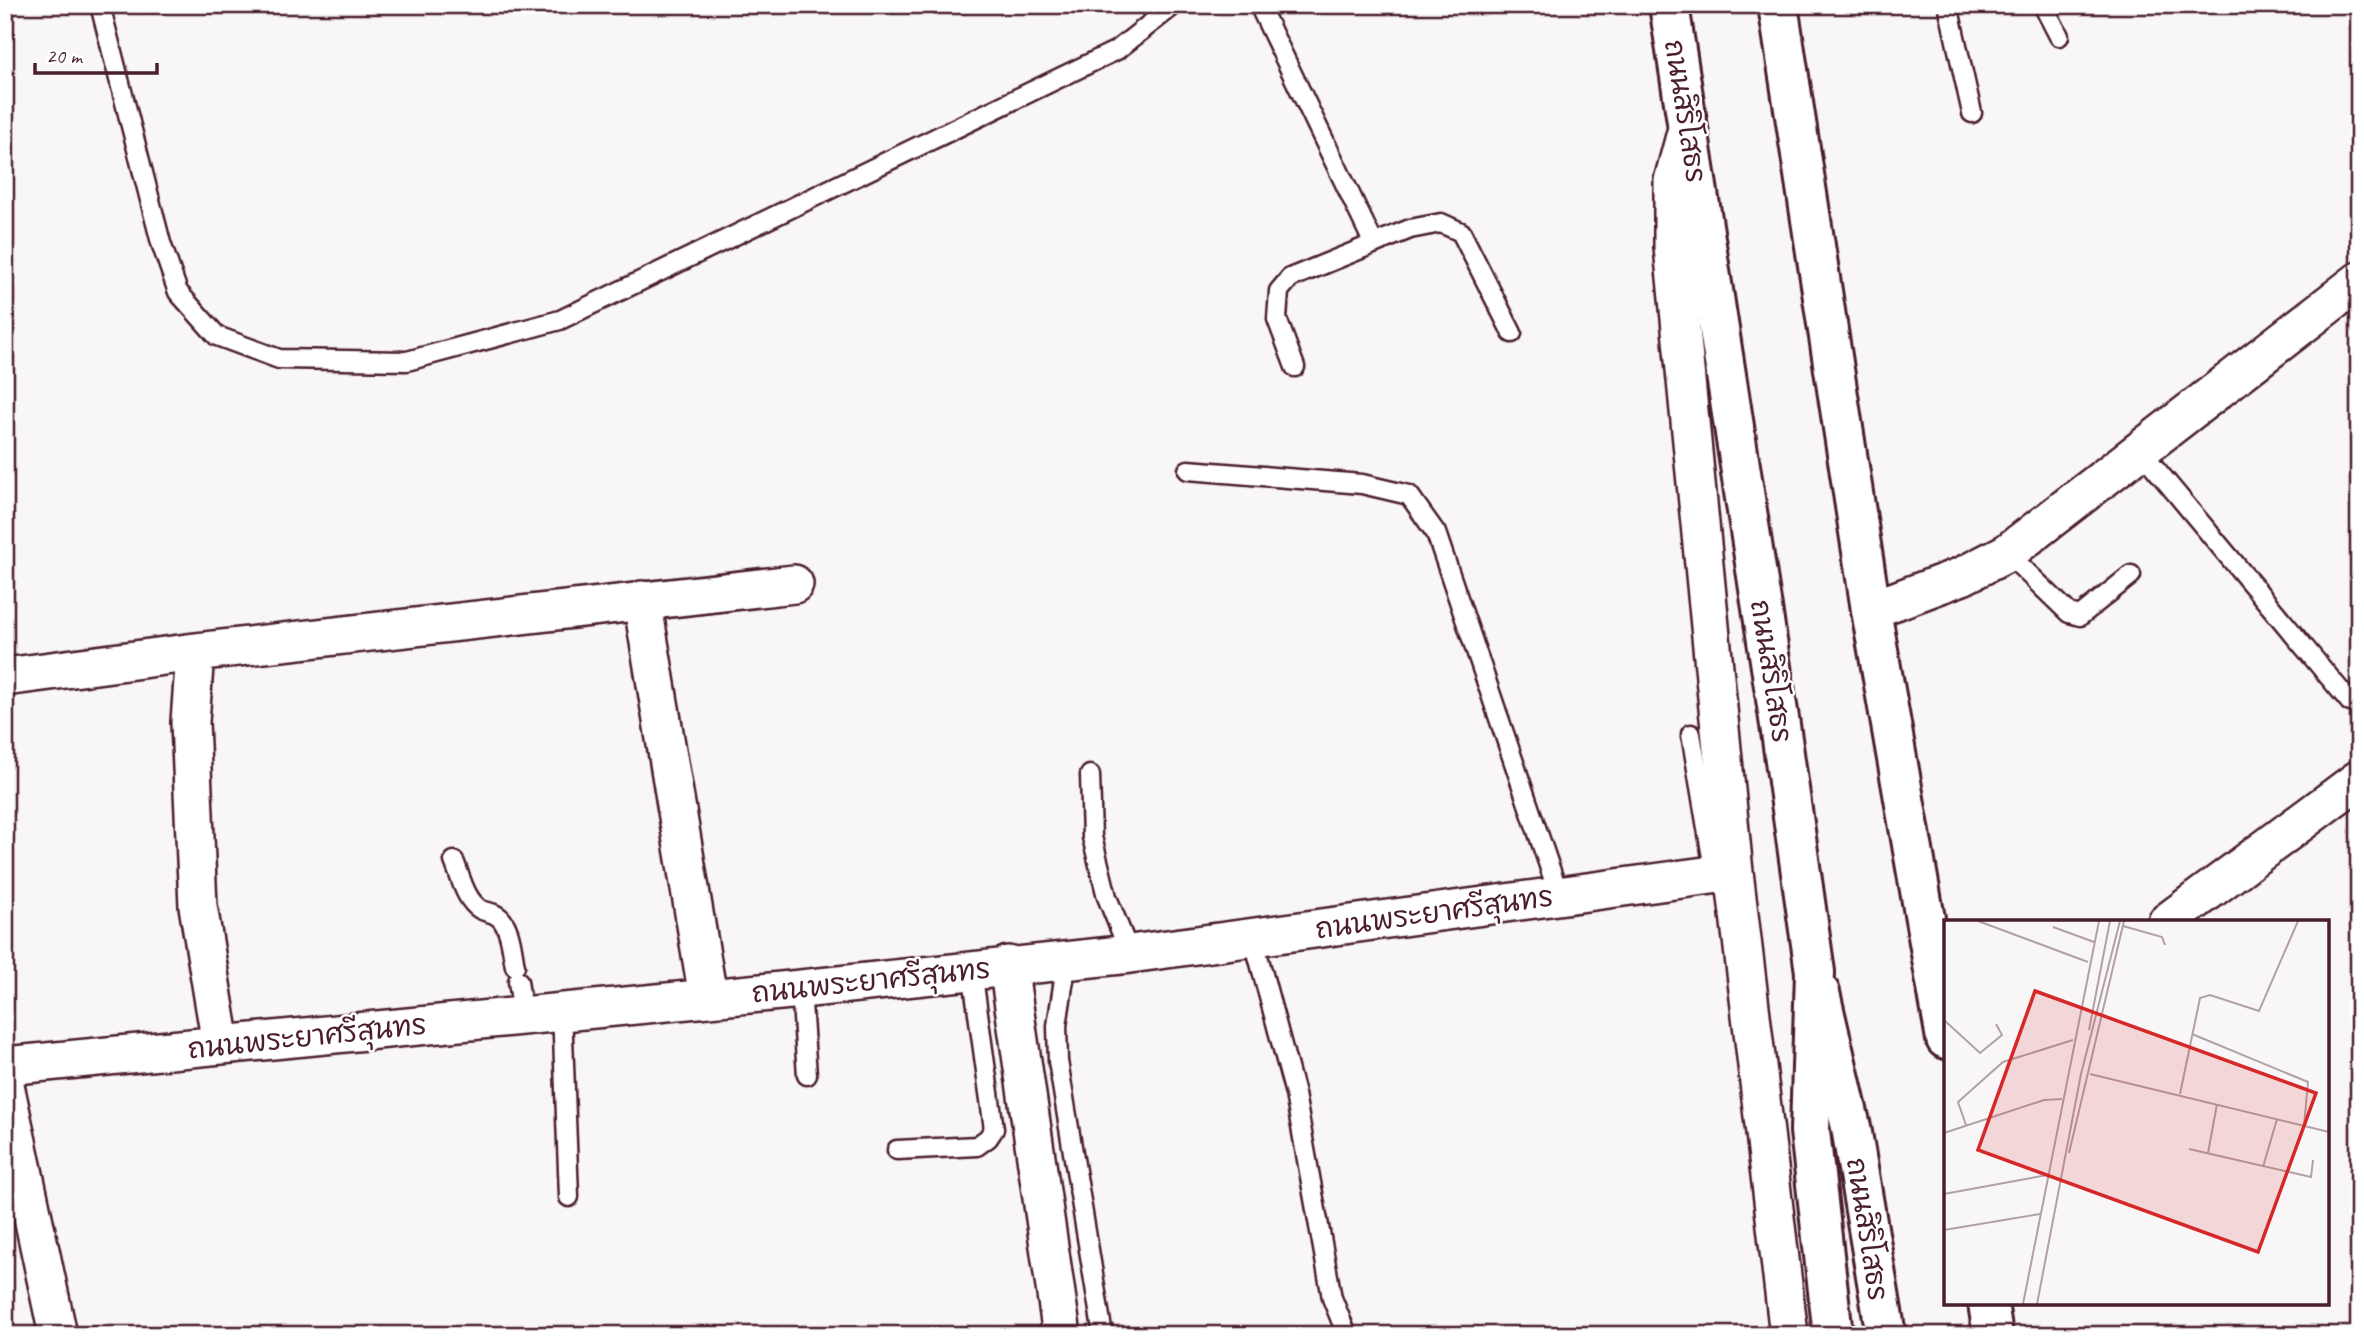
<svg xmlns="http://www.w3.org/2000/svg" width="2364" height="1340" font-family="Caveat,'Playpen Sans Thai',sans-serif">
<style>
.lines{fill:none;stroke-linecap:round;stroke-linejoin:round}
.service-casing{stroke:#4a1f2b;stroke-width:23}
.minor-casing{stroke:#4a1f2b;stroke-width:42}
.primary-casing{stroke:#4a1f2b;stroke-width:44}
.trunk-casing{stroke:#4a1f2b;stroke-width:44}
.service{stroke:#fff;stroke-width:18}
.minor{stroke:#fff;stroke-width:37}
.primary{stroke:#fff;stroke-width:38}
.trunk{stroke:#fff;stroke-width:38}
.labels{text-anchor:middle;stroke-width:5;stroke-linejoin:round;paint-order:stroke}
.street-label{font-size:28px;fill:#4a1f2b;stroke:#fff}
.inset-road{fill:none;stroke:#b2a0a5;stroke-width:2}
.view{fill:#d62828;fill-opacity:0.15;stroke:#d62828;stroke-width:3.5}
.inset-edge{fill:none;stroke:#4a1f2b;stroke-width:3.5}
</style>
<rect width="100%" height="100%" fill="#f8f6f7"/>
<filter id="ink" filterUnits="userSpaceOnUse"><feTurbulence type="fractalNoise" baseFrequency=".0143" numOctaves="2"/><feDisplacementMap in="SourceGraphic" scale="14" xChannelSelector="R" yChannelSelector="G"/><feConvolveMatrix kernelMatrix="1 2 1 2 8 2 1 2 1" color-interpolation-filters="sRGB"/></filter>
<g filter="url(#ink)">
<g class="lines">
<g class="service-casing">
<path id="service" d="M100,5l61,238 17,49 39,44 62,23 128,2 153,-41 557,-270 57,-45
M1259,5l115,239
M1948,5l24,108
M2043,5l16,31
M1295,367l-18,-48 2,-28 11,-13 120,-49 31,-6 20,9 51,101
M2140,450l210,252
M1188,470l174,14 47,11 27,38 123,362
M2007,553l62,60 11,3 51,-41
M1691,734l24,141
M1090,775l2,62 15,60 23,57
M454,861c6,14 10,34 22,45 5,6 13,5 20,9 15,8 16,37 19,51
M1253,937l42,157 37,204 15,37
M1067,959l-10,67 1,35 45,274
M518,981l5,34
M801,989l6,86
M562,1010l7,187
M897,1150l80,-4 11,-8 6,-9 -22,-159"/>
</g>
<g class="minor-casing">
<path id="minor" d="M1688,125l-15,56v66l61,625 55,463
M642,600l66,397
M1871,610l91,-34 45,-23 352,-272
M195,652l-5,70 8,184 23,138
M5,677l190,-25 599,-68
M2167,922l192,-143
M1008,965l54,370
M5,1066l796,-77 329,-35 604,-82
M5,1085l53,250"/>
</g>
<g class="primary-casing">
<path id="primary" d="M1820,993l31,134 35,208"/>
</g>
<g class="trunk-casing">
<path id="trunk" d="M1669,5l111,720 35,247 -5,159 23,204
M1778,5l93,605 75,429
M1988,1303l5,32"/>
</g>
<use href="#service" class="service"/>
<use href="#minor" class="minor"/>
<use href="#primary" class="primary"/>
<use href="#trunk" class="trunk"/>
</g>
</g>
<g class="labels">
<g class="street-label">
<text transform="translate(1686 111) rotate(81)" y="10">ถนนสิริโสธร</text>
<text transform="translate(1772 671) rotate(81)" y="10">ถนนสิริโสธร</text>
<text transform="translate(1434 912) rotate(-8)" y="10">ถนนพระยาศรีสุนทร</text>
<text transform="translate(871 980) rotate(-6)" y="10">ถนนพระยาศรีสุนทร</text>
<text transform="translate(307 1036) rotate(-6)" y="10">ถนนพระยาศรีสุนทร</text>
<text transform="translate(1868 1229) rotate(81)" y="10">ถนนสิริโสธร</text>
</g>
</g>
<g transform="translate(1944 920)">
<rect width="385" height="385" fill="#f8f6f7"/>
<path class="inset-road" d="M34,1l110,41M179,6l39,11 3,8M109,7l41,15M0,100l36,33 22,-18 -6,-11M145,110l21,-109M248,114l116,48 -4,44M146,154l239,58M236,174l20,-96 10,-3 49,16 39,-90M22,205l-8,-23 45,-40 70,-22M0,213l100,-33 18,-1M245,229l122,28 2,-17M125,233l55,-232M264,233l9,-49M319,247l14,-48M0,274l103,-19M0,310l96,-16M79,384l76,-383M93,384l44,-230 39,-153"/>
<path class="view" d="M91,71l281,102 -58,159 -280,-102z"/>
<rect width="385" height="385" class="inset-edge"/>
</g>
<rect width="2364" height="1340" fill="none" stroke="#fff" stroke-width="28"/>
<rect x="14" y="14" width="2336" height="1312" fill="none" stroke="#4a1f2b" stroke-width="2.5" filter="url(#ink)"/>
<path d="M35 63v10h122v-10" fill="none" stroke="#4a1f2b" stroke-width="3.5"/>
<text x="46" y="63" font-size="21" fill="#4a1f2b" stroke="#ffffff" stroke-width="5" paint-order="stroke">20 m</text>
</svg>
